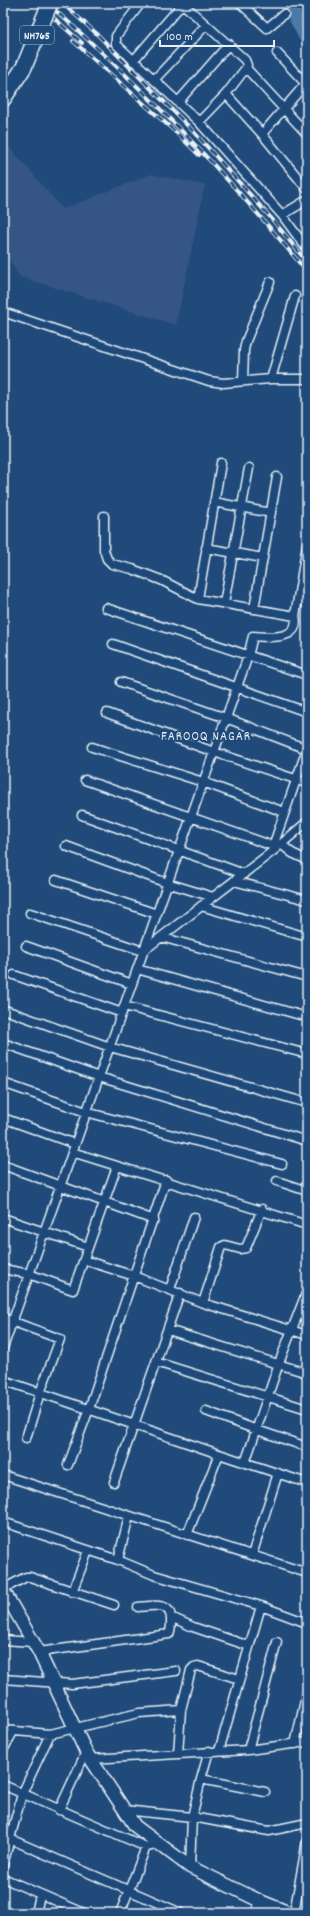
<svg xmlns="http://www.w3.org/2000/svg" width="310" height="1916" font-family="Dekko,sans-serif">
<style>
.built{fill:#345584}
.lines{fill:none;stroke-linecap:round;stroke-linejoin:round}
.river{stroke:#4c7aa8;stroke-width:14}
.street-casing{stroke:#e8f1f8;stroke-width:11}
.secondary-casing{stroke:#e8f1f8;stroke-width:15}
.highway-casing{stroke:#e8f1f8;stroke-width:18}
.street{stroke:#1f4a7a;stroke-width:8}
.secondary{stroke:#1f4a7a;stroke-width:12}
.highway{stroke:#1f4a7a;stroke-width:15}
.rail-casing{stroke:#e8f1f8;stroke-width:4}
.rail{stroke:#1f4a7a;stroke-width:2.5;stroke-dasharray:8;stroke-linecap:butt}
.highway-bridge-casing{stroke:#e8f1f8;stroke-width:18;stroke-linecap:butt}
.highway-bridge{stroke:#1f4a7a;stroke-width:15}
.labels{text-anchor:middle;stroke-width:4;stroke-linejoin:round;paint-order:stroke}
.shield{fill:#1f4a7a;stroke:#acbfd2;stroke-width:1}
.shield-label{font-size:11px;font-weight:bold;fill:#e8f1f8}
.neighbourhood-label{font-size:13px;letter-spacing:1px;fill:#e8f1f8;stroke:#1f4a7a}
</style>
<rect width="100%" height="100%" fill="#1f4a7a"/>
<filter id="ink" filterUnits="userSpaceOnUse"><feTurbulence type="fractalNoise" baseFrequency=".025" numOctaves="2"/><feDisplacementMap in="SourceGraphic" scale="8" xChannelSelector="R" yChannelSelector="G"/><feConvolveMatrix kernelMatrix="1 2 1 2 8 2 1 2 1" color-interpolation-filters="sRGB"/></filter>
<g filter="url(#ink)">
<path class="built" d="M7,144l56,65 88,-35 54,11 -29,140 -156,-48 -17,-27v-101z"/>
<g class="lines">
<path class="river" d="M288,3l19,36"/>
<g class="street-casing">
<path id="street" d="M141,3l-25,33v8l83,78 83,93 25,34
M182,3l63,57 2,5 -1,3
M240,3l27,25 17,-14
M277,53l28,30
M133,61l50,-58
M154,80l52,-55
M307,82l-45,52 45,55
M226,94l36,40
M178,102l51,-58
M199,122l27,-28 20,-26 61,66
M282,215l25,-15
M3,312l206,69 14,2 48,-4h36
M271,379l24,-83
M243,381l1,-31 2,-9 24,-59
M214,502l57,11
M104,516v34l3,9 5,5 20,5 29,11 37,19 97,17
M206,548l57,10
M198,599l23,-136
M298,601h9
M224,603l25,-135
M106,608l201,67
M254,609l23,-132
M113,644l194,68
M121,682l105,36 81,31
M107,713l107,39 93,31
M92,747l111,35 81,30
M85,780l188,66v5
M82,815l162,59
M281,844l11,9 15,7
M66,846l101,37 46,14
M273,846l34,-97
M56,880l101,34
M234,881l73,19
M201,906l106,31
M30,913l113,38 130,-100 34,-29
M161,937l146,40
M26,946l106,38
M137,969l170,48
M14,975l108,38
M124,1006l183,48
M5,1010l105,37 197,56
M3,1043l96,34 208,64
M3,1083l83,29 196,52
M3,1118l72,26
M72,1152l235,73
M3,1165l151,55
M277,1181l30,10
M3,1218l85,29
M84,1260l50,16 69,27 104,32
M3,1269l26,5 44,16 44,-124
M170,1289l24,-72
M203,1303l18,-56 4,-2 15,4 6,-1 16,-39
M3,1318l57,21 -20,54 -14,45
M168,1330l139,43
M3,1348l245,-692 5,-20c15,1 48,5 42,-20l12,-72
M156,1362l151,47
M3,1380l216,74 88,29
M206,1411l51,19 50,17
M245,1463l34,-100 28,-72
M68,1465l21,-56 77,-229
M3,1475l304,98
M114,1482l66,-189
M3,1522l115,38 36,15 107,31 46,17
M187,1535l32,-81
M252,1555l26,-82
M118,1560l11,-44
M3,1589l23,-12h4l84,28
M72,1592l16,-41
M171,1617l22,10 56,19
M3,1640l30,2
M39,1652l130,-18c2,-4 2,-8 2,-13 1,-20 -19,-15 -33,-14
M3,1679l69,5 104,-13
M3,1730l47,4 89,-21 42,-3
M295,1744l12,-52
M3,1750l10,-18
M248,1750l29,-108
M219,1751l42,-145
M178,1754l3,-44 10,-40 3,-3 4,-1 41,13
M91,1759l157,-9 59,-8
M201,1779l64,13
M3,1785l143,62 10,-2 3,-2
M59,1810l27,-58
M124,1810l68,7 77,14 38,-8
M10,1839l171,74
M3,1865l19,-71 28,-60
M190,1867l2,-50 9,-38 8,-28
M3,1878l81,35
M36,1913l4,-18
M120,1913l26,-66
M256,1913l4,-12
M294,1913l13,-72"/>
</g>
<g class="secondary-casing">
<path id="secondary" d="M3,1590l36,62 47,100 49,74 55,41 70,34 30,12"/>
</g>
<g class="highway-casing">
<path id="highway" d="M3,99l21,-32"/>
</g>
<use href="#street" class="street"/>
<use href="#secondary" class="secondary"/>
<use href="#highway" class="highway"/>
<g class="rail-casing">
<path id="rail" d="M37,3l45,40
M47,3c95,83 180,171 260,269
M62,3l34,30 97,98 78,87 36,44
M73,41l106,94
M178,134l21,21"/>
</g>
<use href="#rail" class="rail"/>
<g class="highway-bridge-casing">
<path id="highway-bridge" d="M24,67l26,-64"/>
</g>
<use href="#highway-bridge" class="highway-bridge"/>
</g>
</g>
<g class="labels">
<rect class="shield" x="20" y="26" width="34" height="18" rx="3"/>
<g class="shield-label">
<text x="37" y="39">NH765</text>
</g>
<g class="neighbourhood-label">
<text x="206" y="740">FAROOQ NAGAR</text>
</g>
</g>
<rect width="310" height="1916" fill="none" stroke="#1f4a7a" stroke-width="16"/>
<rect x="8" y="8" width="294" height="1900" fill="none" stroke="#e8f1f8" stroke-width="1.5" filter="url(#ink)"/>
<path d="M160 40v6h114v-6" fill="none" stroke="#e8f1f8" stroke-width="2"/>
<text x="166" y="40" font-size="12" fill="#e8f1f8" stroke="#1f4a7a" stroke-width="3" paint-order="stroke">100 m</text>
</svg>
